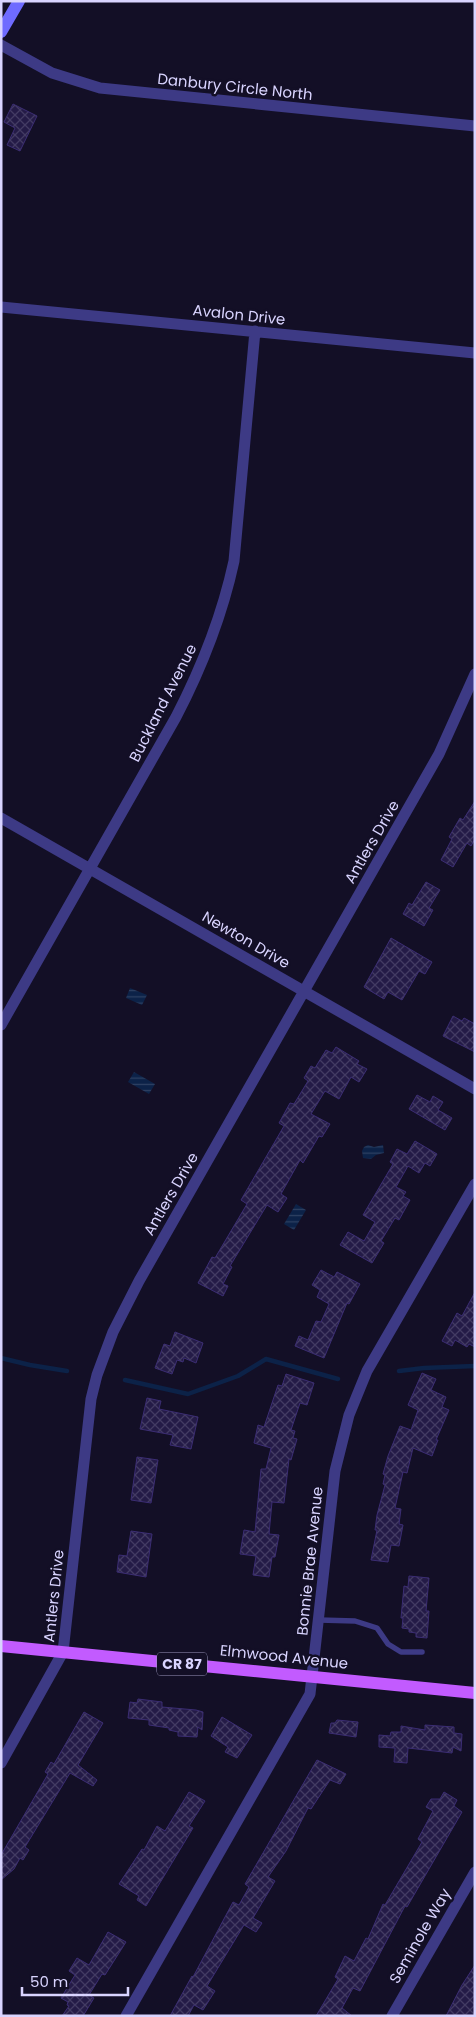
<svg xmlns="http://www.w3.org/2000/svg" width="476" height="2017" font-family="Poppins,sans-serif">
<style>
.water{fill:url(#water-rules)}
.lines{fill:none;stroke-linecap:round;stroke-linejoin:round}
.stream{stroke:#0c2248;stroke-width:4.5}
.building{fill:url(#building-cross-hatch);stroke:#3b2d73}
.service{stroke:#3d3a85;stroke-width:5.5}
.minor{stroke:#3d3a85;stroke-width:11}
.secondary{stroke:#6f6bff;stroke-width:12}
.primary{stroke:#c25bff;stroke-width:12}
.labels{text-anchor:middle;stroke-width:5;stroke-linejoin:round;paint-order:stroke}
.shield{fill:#130f26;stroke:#9e99be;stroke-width:1}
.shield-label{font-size:14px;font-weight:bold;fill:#d9d4ff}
.street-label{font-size:15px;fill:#d9d4ff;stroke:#130f26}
</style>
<defs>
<pattern id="water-rules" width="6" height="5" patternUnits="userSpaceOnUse" patternTransform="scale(1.25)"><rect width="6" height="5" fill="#0c2248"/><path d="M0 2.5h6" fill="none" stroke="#2f4163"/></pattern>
<pattern id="building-cross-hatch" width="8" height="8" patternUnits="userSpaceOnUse" patternTransform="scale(1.25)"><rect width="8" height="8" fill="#241b47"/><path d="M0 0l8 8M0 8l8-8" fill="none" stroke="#433b63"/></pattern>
</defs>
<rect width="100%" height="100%" fill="#130f26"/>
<path class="water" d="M130,988l17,7 -5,10 -16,-7z
M134,1072l21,12 -6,10 -21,-12z
M368,1145l6,2 9,-2 1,8 -8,2 -5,4 -8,-1 -1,-7 2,-4z
M296,1204l10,6 -12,20 -10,-6z"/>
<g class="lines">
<path class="stream" d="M1,1358l29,7 37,6
M399,1371l25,-3 51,-2
M125,1380l63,14 50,-18 28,-17 72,20"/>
</g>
<path class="building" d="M13,104l24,12 -17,35 -13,-6 8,-17 -11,-6z
M475,801v38l-4,7 -4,-3 -14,24 -12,-7 11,-21 -3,-2 11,-19 3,2z
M426,882l14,8 -11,18 4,2 -9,16 -21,-12 6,-11 3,2z
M391,938l41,24 -7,12 -6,-3 -17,29 -14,-8 -4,7 -20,-12z
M453,1016l9,5 2,-3 11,6v28l-32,-16z
M336,1047l23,14 -2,3 10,5 -8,13 -8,-5 -12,22 -14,-8 -14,23 19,10 -8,13 -3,-1 -16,27 -3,-3 -19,34 6,4 -9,14 -11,-7 -37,61 2,1 -9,17 5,2 -5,10 -25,-13 14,-26 3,1 32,-54 -6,-4 43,-74 -5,-3 11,-20 4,1 14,-23 -4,-3 7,-12 4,2 11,-18 6,3z
M417,1095l13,7 3,-6 10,6 -5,8 14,8 -7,12 -36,-21z
M415,1141l22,13 -7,12 -5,-3 -6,10 -11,-7 -12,21 10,5 -3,4 7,4 -11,20 -4,-2 -14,23 3,2 -12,20 -32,-18 8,-13 16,9 11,-19 -12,-7 30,-51 -3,-2 7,-13 10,5z
M321,1270l13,7 3,-5 23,12 -11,20 -2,-1 -23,55 -29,-12 4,-10 9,4 8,-19 5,1 8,-18 -12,-7 3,-7 -8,-5z
M475,1292v55l-6,-3 -2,3 -12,-7 -3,6 -10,-5 15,-28 5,3z
M175,1332l28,11 -7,20 -12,-5 -1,4 -6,-2 -5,14 -17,-6 9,-24 6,2z
M422,1373l14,6 -5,11 15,7 -4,10 7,3 -13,30h2l-6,16 -19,-8 -6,25 -4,-1 -8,36 6,1 -2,15 4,1 -4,21 -8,-1 -3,17 -17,-2 6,-30h-2l2,-15 8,-30 -2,-1 2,-9 -2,-1 5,-18 12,-30 11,4 7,-20 -10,-5z
M286,1374l28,9 -7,22 -7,-2 -9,27 4,1 -2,7 4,1 -6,21 -2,-1 -5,44 -12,-1 -3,32 10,1 -4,22h-3l-3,20 -16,-2 3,-19 -16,-2 4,-24 11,2 6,-63h5l5,-21 -17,-5 4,-18 6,2 14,-42 4,1z
M147,1398l14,3 -2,8 39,8 -7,32 -21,-4 3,-10 -33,-6z
M137,1457l21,3 -7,43 -20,-3z
M131,1531l21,3 -6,43 -29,-5 2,-17 8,1z
M409,1576l20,2 -3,33h3l-2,27 -11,-1v-4l-7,-1v-3l-7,-1 1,-10h-2l3,-32 4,1z
M138,1699l24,3v5l34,3 7,2 -1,18 -4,-3 -1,10 -19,-1v-4l-9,-2v-2l-20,-3v-5l-21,-2 2,-16 7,1z
M84,1712l19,11 -25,42 19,15 -4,6 -23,-13 -45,74 4,3 -6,10 -3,-2 -6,11 -13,11v-25l47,-81 -3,-2 6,-10 3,2z
M222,1717l30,18 -15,23 -12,-6 3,-5 -17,-11z
M337,1720l21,2 -2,15 -27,-4 2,-10h4z
M425,1725l29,2v6l8,1 -1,17 -8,-4 -1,6 -44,-5 -1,15 -13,-1 1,-14 -16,-1v-12l11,1 1,-4h10v-6l24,4z
M317,1760l29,14 -6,10 -10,-4 -19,29 -3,-1 -22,43 -18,26 7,4 -22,37 9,5 -6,9 -12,-7 -37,61 8,5 -12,19 -9,-5 -6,11h-18l22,-40 1,1 40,-75 6,3 10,-18 -4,-3z
M189,1792l16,9 -16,25 4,2 -47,78 -9,-6 2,-4 -20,-12 23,-35 2,1 13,-24 8,5z
M444,1792l13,8 -3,6 8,6 -55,95 -2,-1 -45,85 -7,-3 -11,20 10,8h-36l22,-37 -3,-2 10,-21 9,5 12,-23 2,1 15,-35 2,1 37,-63 -4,-3 15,-28 -7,-4 5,-8h9z
M108,1932l18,10 -21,33 -3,-1 -13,21 5,3 -11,18h-21l7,-10 -2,-1 1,-3 -7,-4 14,-23 -6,-4 8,-13 12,7z
M475,1965v51h-29l16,-31z"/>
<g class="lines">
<path class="service" d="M319,1620l36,1 22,7 11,16 13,8h21"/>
<path class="minor" d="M1,45l51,28 48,15 375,38
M1,307l474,46
M1,818l474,271
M1,1025l175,-308c26,-50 46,-101 58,-156l21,-230
M1,1763l62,-111 28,-253 6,-24 16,-43 26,-51 300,-527 36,-80
M126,2016l184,-322 25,-223 14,-56 18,-44 108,-187
M392,2016l83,-144"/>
<path class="secondary" d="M1,32l18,-31"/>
<path class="primary" d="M1,1646l474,47"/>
</g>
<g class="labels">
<rect class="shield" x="157" y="1652.5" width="50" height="23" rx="4"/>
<g class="shield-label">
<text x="182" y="1669">CR 87</text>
</g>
<g class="street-label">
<text transform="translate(235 87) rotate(6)" y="5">Danbury Circle North</text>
<text transform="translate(239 315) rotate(6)" y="5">Avalon Drive</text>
<text transform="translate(163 703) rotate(-63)" y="5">Buckland Avenue</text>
<text transform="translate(372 842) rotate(-60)" y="5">Antlers Drive</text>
<text transform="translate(246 940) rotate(30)" y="5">Newton Drive</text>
<text transform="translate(171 1194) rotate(-60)" y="5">Antlers Drive</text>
<text transform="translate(310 1561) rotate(-84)" y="5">Bonnie Brae Avenue</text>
<text transform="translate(54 1596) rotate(-84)" y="5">Antlers Drive</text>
<text transform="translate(284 1657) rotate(6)" y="5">Elmwood Avenue</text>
<text transform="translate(420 1936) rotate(-60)" y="5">Seminole Way</text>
</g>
</g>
<rect width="476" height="2017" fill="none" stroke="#d9d4ff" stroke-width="5"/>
<path d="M22 1987v8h106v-8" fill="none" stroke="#d9d4ff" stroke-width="2.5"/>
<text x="30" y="1987" font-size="15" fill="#d9d4ff" stroke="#130f26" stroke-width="4" paint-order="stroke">50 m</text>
</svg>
